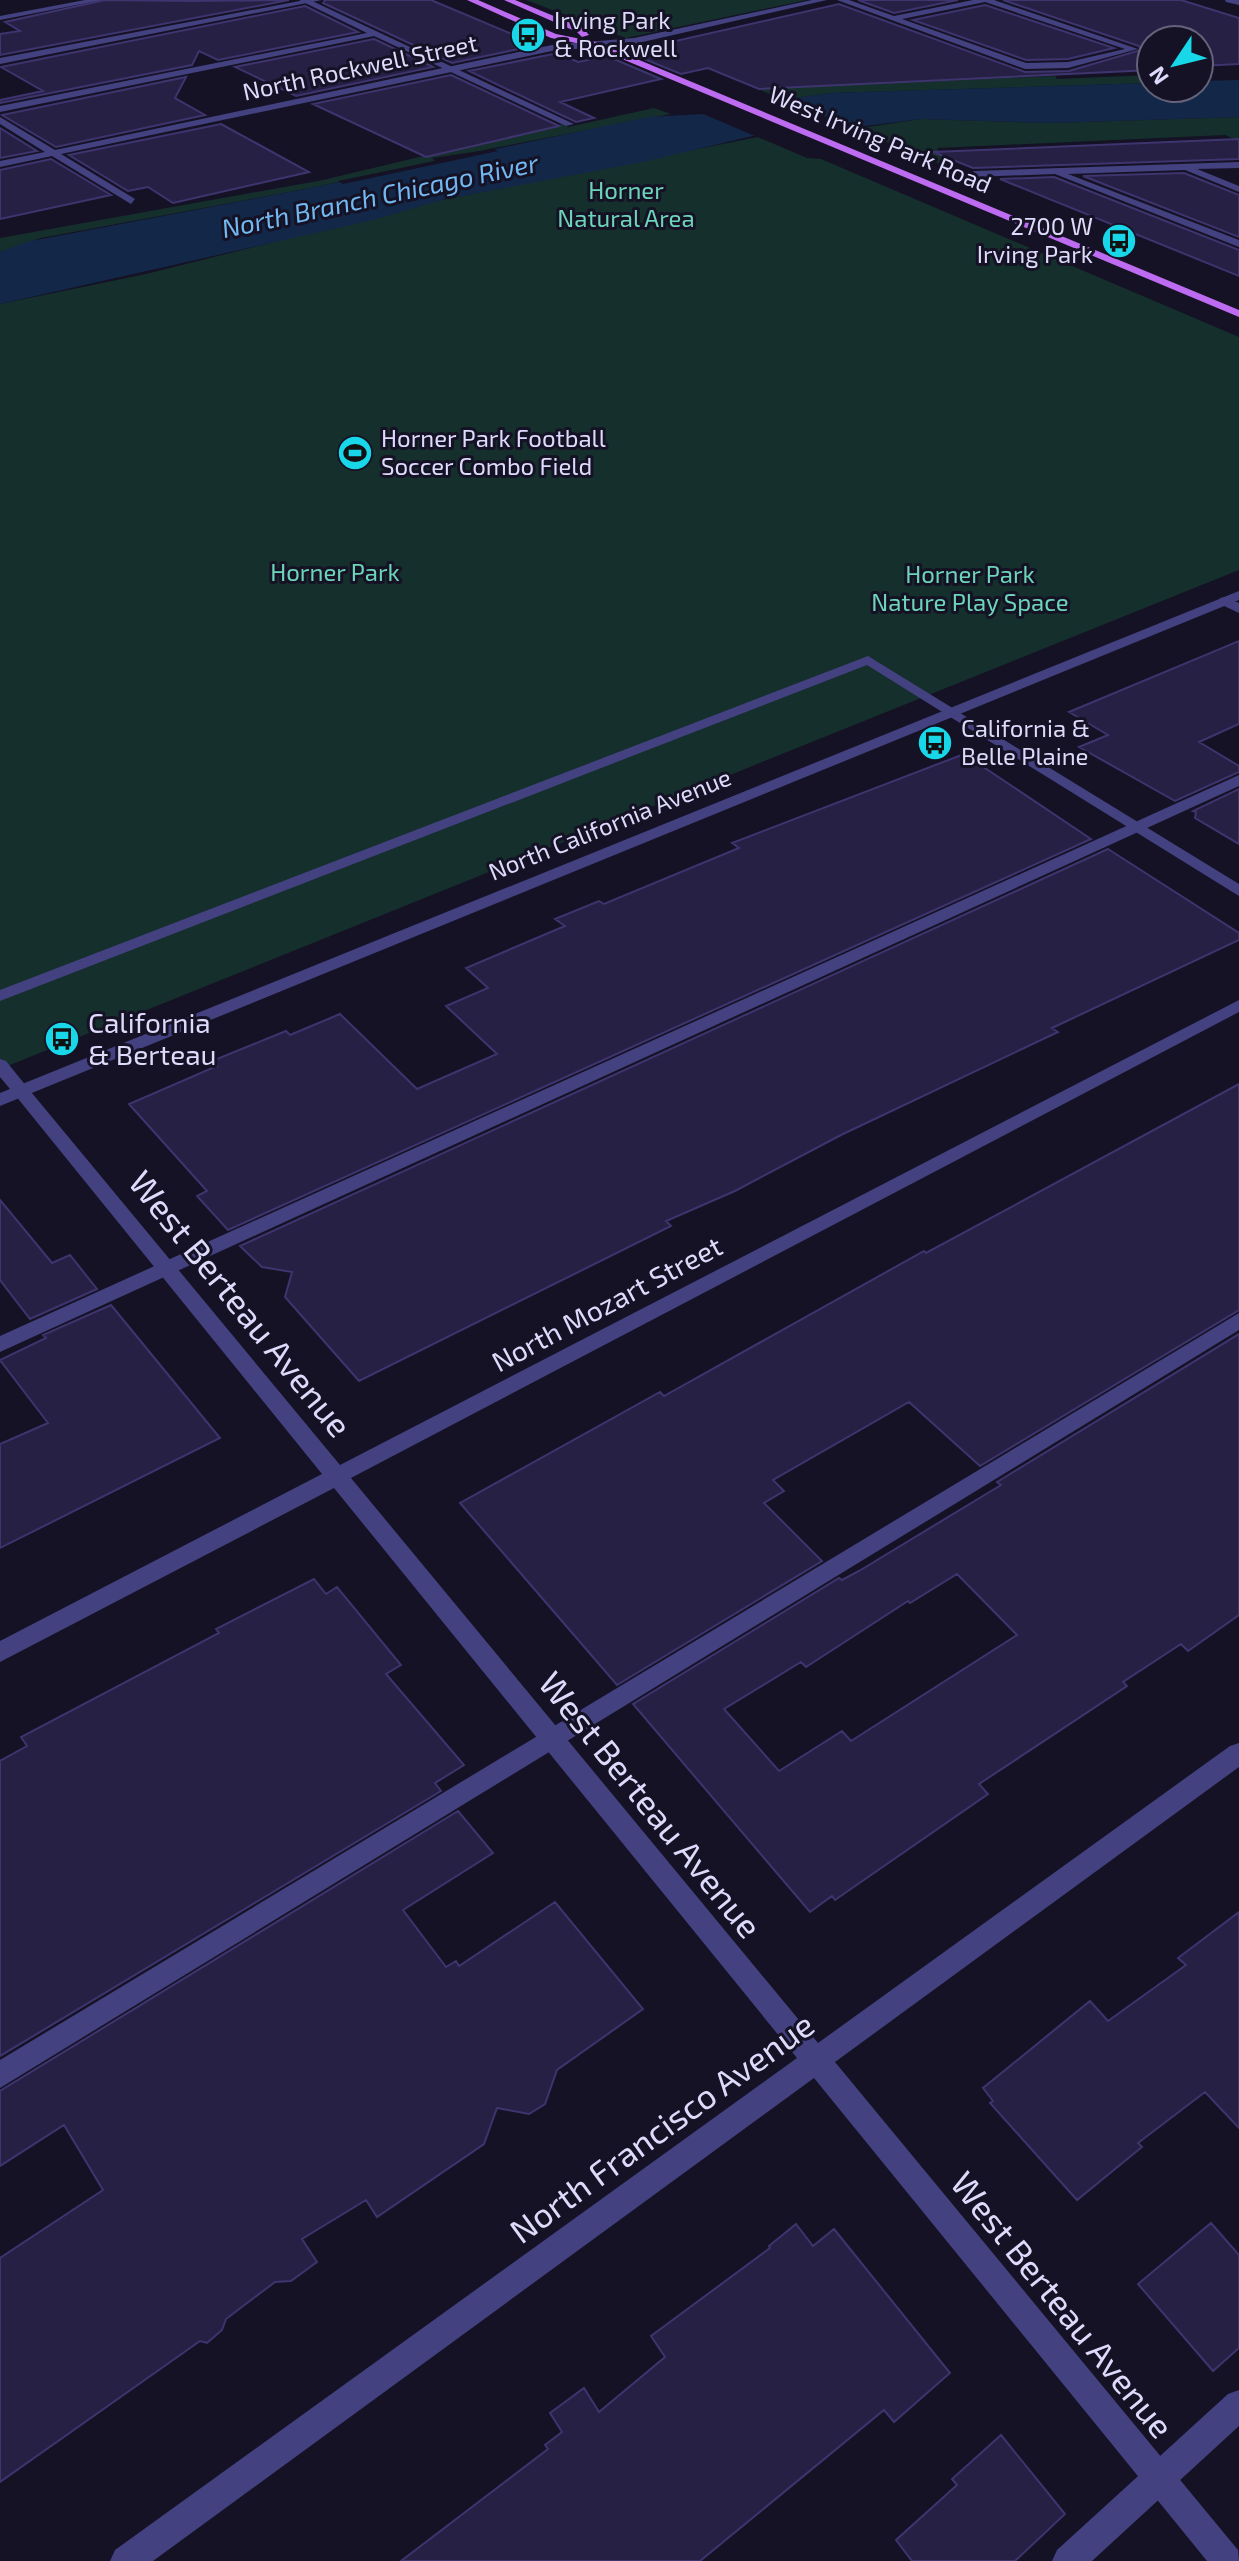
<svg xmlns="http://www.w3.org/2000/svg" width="1239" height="2561" font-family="'Exo 2',sans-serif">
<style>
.green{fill:#152f2d}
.water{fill:#132848}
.pier{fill:#151225}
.building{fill:#262045;stroke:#3e346e;stroke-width:2;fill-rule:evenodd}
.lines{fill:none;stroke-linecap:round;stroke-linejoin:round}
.service{fill:#434180;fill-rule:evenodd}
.minor{fill:#434180;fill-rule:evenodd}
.tertiary{fill:#434180;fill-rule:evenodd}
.primary{fill:#bd6bf1;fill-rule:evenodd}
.labels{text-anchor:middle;stroke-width:6;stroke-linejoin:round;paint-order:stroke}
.far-poi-label{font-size:24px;fill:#dddafb;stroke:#151225;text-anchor:start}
.far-street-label{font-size:24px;fill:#dddafb;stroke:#151225}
.far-park-label{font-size:24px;fill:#6cd5b9;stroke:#151225}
.far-water-label{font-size:26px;font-style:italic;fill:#72b8f1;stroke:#151225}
.poi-label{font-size:28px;fill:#dddafb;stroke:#151225;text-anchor:start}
.street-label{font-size:28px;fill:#dddafb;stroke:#151225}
.near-street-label{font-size:34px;fill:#dddafb;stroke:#151225}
</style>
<rect width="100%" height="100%" fill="#151225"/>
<path class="green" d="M526,0h281l-181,38z
M1151,75v8l-320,10 -47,7 -26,-11 297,-13 2,3z
M654,108l17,6 -177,34 -183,40 -270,50 -41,14v-14l323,-58 205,-49 34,-7 6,3z
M1239,117v24l-14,-6 -288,13 9,14 -6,2 -86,-35 67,-10 129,4z
M758,137l49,21 14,1 418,178v233l-1239,499v-765l146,-30 296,-74z"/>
<path class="water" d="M1239,80v37l-189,6 -129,-4 -56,7 -36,-8 -182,43 -205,39 -69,20 -373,84v-52l26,-10 285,-54 337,-71 56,-3 9,4 74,-19 44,-6 320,-10v5h48v-7z"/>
<path class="pier" d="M780,98l73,30 -24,-6 -67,17 -66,-28 17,3z
M494,149l4,2 -155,33 -5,-3 97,-20 -3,-3z"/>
<path class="building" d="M105,0l87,1 97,-1 -289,55v-21l20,-3 -15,-9z
M325,0h106l107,45 -86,18 -129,-60z
M858,0h100l-64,13z
M1003,0h178l58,18v46l-40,2v-26h-48v30l-392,19 -51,-21 -27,6 -54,-22 212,-48 186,68 44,-1 72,-21 -2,-4z
M985,5l129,43 -46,11 -42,1 -113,-40z
M305,6l53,26 -140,28 -19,-9 -7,14 -192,38v-3l43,-9 -42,-24z
M374,39l59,28 -137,29 -61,-29z
M558,53l20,9 29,-6 54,23 -101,23 34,16 -18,4 -107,-51z
M451,75l108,51 -133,31 -113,-53z
M186,77l-11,21 30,17 -149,32 -54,-32z
M221,124l88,48 -136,31 -25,-16 -20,4 -59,-36z
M0,128l37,23 -37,7z
M1239,139v20l-266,9 -40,-16z
M51,159l60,36 -111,24v-49z
M1184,173l55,22v42l-156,-61z
M1054,177l185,73v26l-239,-97z
M1239,641v83l-40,18 40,24v6l-64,29 -96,-54 29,-12 -39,-23z
M964,754l127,85 -863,391 -31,-34 10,-5 -78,-87 88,-38 -5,-5 74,-30 4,4 50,-21 77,75 80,-35 -51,-48 42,-18 -22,-20 99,-42 -10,-7 44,-18 5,3 135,-56 -7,-5z
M1239,789v55l-44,-26 1,-6 -3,-1z
M1108,849l131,84v7l-187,88 6,4 -217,103 -106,56 -69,30 5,5 -312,155 -74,-84 7,-25 -30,-5 -22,-21z
M1239,1084v226l-259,156 -71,-64 -136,78 11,11 -20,12 58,58 -205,124 -157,-182 200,-111 4,4 260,-145 2,2z
M0,1200l52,63 18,-8 27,34 -67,30 -30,-39z
M111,1305l109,133 -220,110v-104l48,-21 -48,-63 46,-22 -3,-3z
M1239,1334v281l-51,36 -7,-7 -58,38 4,4 -148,98 9,10 -153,106 -3,-4 -22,16 -177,-208 206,-126 3,2 17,-9 142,-86 -4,-3zM957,1574l60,61 -166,106 -9,-10 -63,40 -55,-62 77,-47 5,5 102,-66 2,2z
M314,1579l12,15 11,-7 64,78 -15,9 78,91 -29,18 6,8 -441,265v-295l27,-15 -6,-9 198,-104 -3,-4z
M458,1811l35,42 -90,57 43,57 10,-6 3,5 96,-64 88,107 -86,61 -12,34 -16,10 -32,-6 -13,36 -107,73 -11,-17 -64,39 15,23 -26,19 -16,1 -49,37 -4,11 -15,13 -7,-2 -200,141v-224l103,-68 -39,-65 -64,41v-75z
M1239,1912v216l-34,-36 -67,51 4,4 -65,53 -87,-97 3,-2 -10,-13 107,-87 18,20 78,-56 -8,-7z
M1211,2223l28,32v93l-26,23 -75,-87z
M796,2224l17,22 21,-17 116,144 -56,49 -10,-12 -184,151h-299l147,-112 -3,-4 17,-13 -12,-19 34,-25 15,24 66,-55 -14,-21 119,-88 -1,-2z
M1001,2435l64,79 -50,47h-103l-16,-21 61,-55 -5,-6z"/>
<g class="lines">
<path class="service" d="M85,0h17l-102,20v-4z
M299,0h11l264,124 -8,2 -192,-90 -374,76v-6l367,-73z
M837,0h12l45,16 79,-16h21l144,49 -70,19 -43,1zM985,2l140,47 -57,13 -42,1 -124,-44z
M1225,0h14v5l-13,-3z
M1225,597l14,6v10l-19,-9v-6z
M868,656l91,56 -2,3h-10l-80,-50 -867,336v-11z
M1239,775v11l-1239,566v-16z
M0,1059l6,2 21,26 3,4 -3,4h-12l-15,-18z
M1239,1313v17l-1239,758v-28z
M1239,2390v36l-147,135h-40l5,-11 171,-156z"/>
<path class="minor" d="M305,0h17l-322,64v-6z
M812,0h15l-193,44 -82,7 -491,103 74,45 -4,5 -79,-48 -52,11v-6l45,-9 -45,-28v-7l55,33 497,-105 82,-7z
M1239,162v6l-42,1 42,17v6l-54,-22 -117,4 171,66v7l-184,-73 -81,3 -5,-3 5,-3z
M952,708l287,176v12l-292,-181v-6z
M1239,1000v12l-888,466 467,565 412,-297 9,-3v24l-404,295 403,488 1,11h-32l-393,-483 -661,483h-43l5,-11 682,-492 -463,-570 -334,174v-21l322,-167 -307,-379 -3,-4 3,-4h12l313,378z"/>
<path class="tertiary" d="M1239,591v9l-1239,506v-13z"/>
<path class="primary" d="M467,0h11l78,34 40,8 643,268v7l-648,-271 -40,-8z
M504,0h11l68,28 6,7 -7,2 -5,-5z"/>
</g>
<defs>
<g id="bus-disc" transform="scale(1.8)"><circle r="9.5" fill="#18d7e9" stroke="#151225"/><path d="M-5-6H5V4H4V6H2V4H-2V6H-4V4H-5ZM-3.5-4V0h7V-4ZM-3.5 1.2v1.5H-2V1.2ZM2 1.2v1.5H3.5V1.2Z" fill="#111"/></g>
<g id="stadium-disc" transform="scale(1.8)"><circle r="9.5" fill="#18d7e9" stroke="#151225"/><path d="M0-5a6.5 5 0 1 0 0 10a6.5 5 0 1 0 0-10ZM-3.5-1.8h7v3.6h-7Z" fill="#111"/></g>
</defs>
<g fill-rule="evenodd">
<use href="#bus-disc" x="528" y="35"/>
<use href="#bus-disc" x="1119" y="241"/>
<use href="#stadium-disc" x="355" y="453"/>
<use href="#bus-disc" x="935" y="743"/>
<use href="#bus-disc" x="62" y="1039"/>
</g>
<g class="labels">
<g class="far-poi-label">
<text x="554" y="29">Irving Park<tspan x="554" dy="28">&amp; Rockwell</tspan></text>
<text x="1093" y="235" text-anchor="end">2700 W<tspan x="1093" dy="28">Irving Park</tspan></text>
<text x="381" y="447">Horner Park Football<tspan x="381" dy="28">Soccer Combo Field</tspan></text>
<text x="961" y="737">California &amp;<tspan x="961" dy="28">Belle Plaine</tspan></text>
</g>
<g class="far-street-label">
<text transform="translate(360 68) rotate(-12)" y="8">North Rockwell Street</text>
<text transform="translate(880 140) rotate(23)" y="8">West Irving Park Road</text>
<text transform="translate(610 825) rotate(-22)" y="8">North California Avenue</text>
</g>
<g class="far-park-label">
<text x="626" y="199">Horner<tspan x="626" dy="28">Natural Area</tspan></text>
<text x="335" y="581">Horner Park</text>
<text x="970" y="583">Horner Park<tspan x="970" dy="28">Nature Play Space</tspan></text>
</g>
<g class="far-water-label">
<text transform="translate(380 196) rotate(-12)" y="9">North Branch Chicago River</text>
</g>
<g class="poi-label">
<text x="88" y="1033">California<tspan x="88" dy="32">&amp; Berteau</tspan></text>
</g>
<g class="street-label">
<text transform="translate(607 1304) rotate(-28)" y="10">North Mozart Street</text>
</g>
<g class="near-street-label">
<text transform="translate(240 1304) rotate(51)" y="12">West Berteau Avenue</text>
<text transform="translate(650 1805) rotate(51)" y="12">West Berteau Avenue</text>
<text transform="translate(662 2128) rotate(-36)" y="12">North Francisco Avenue</text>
<text transform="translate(1062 2305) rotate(51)" y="12">West Berteau Avenue</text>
</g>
</g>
<g transform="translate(1175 64) rotate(235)"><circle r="38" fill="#151225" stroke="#65627b" stroke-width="2"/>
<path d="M0-6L14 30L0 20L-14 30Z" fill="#18d7e9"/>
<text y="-12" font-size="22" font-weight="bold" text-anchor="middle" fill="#dddafb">N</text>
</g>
</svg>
